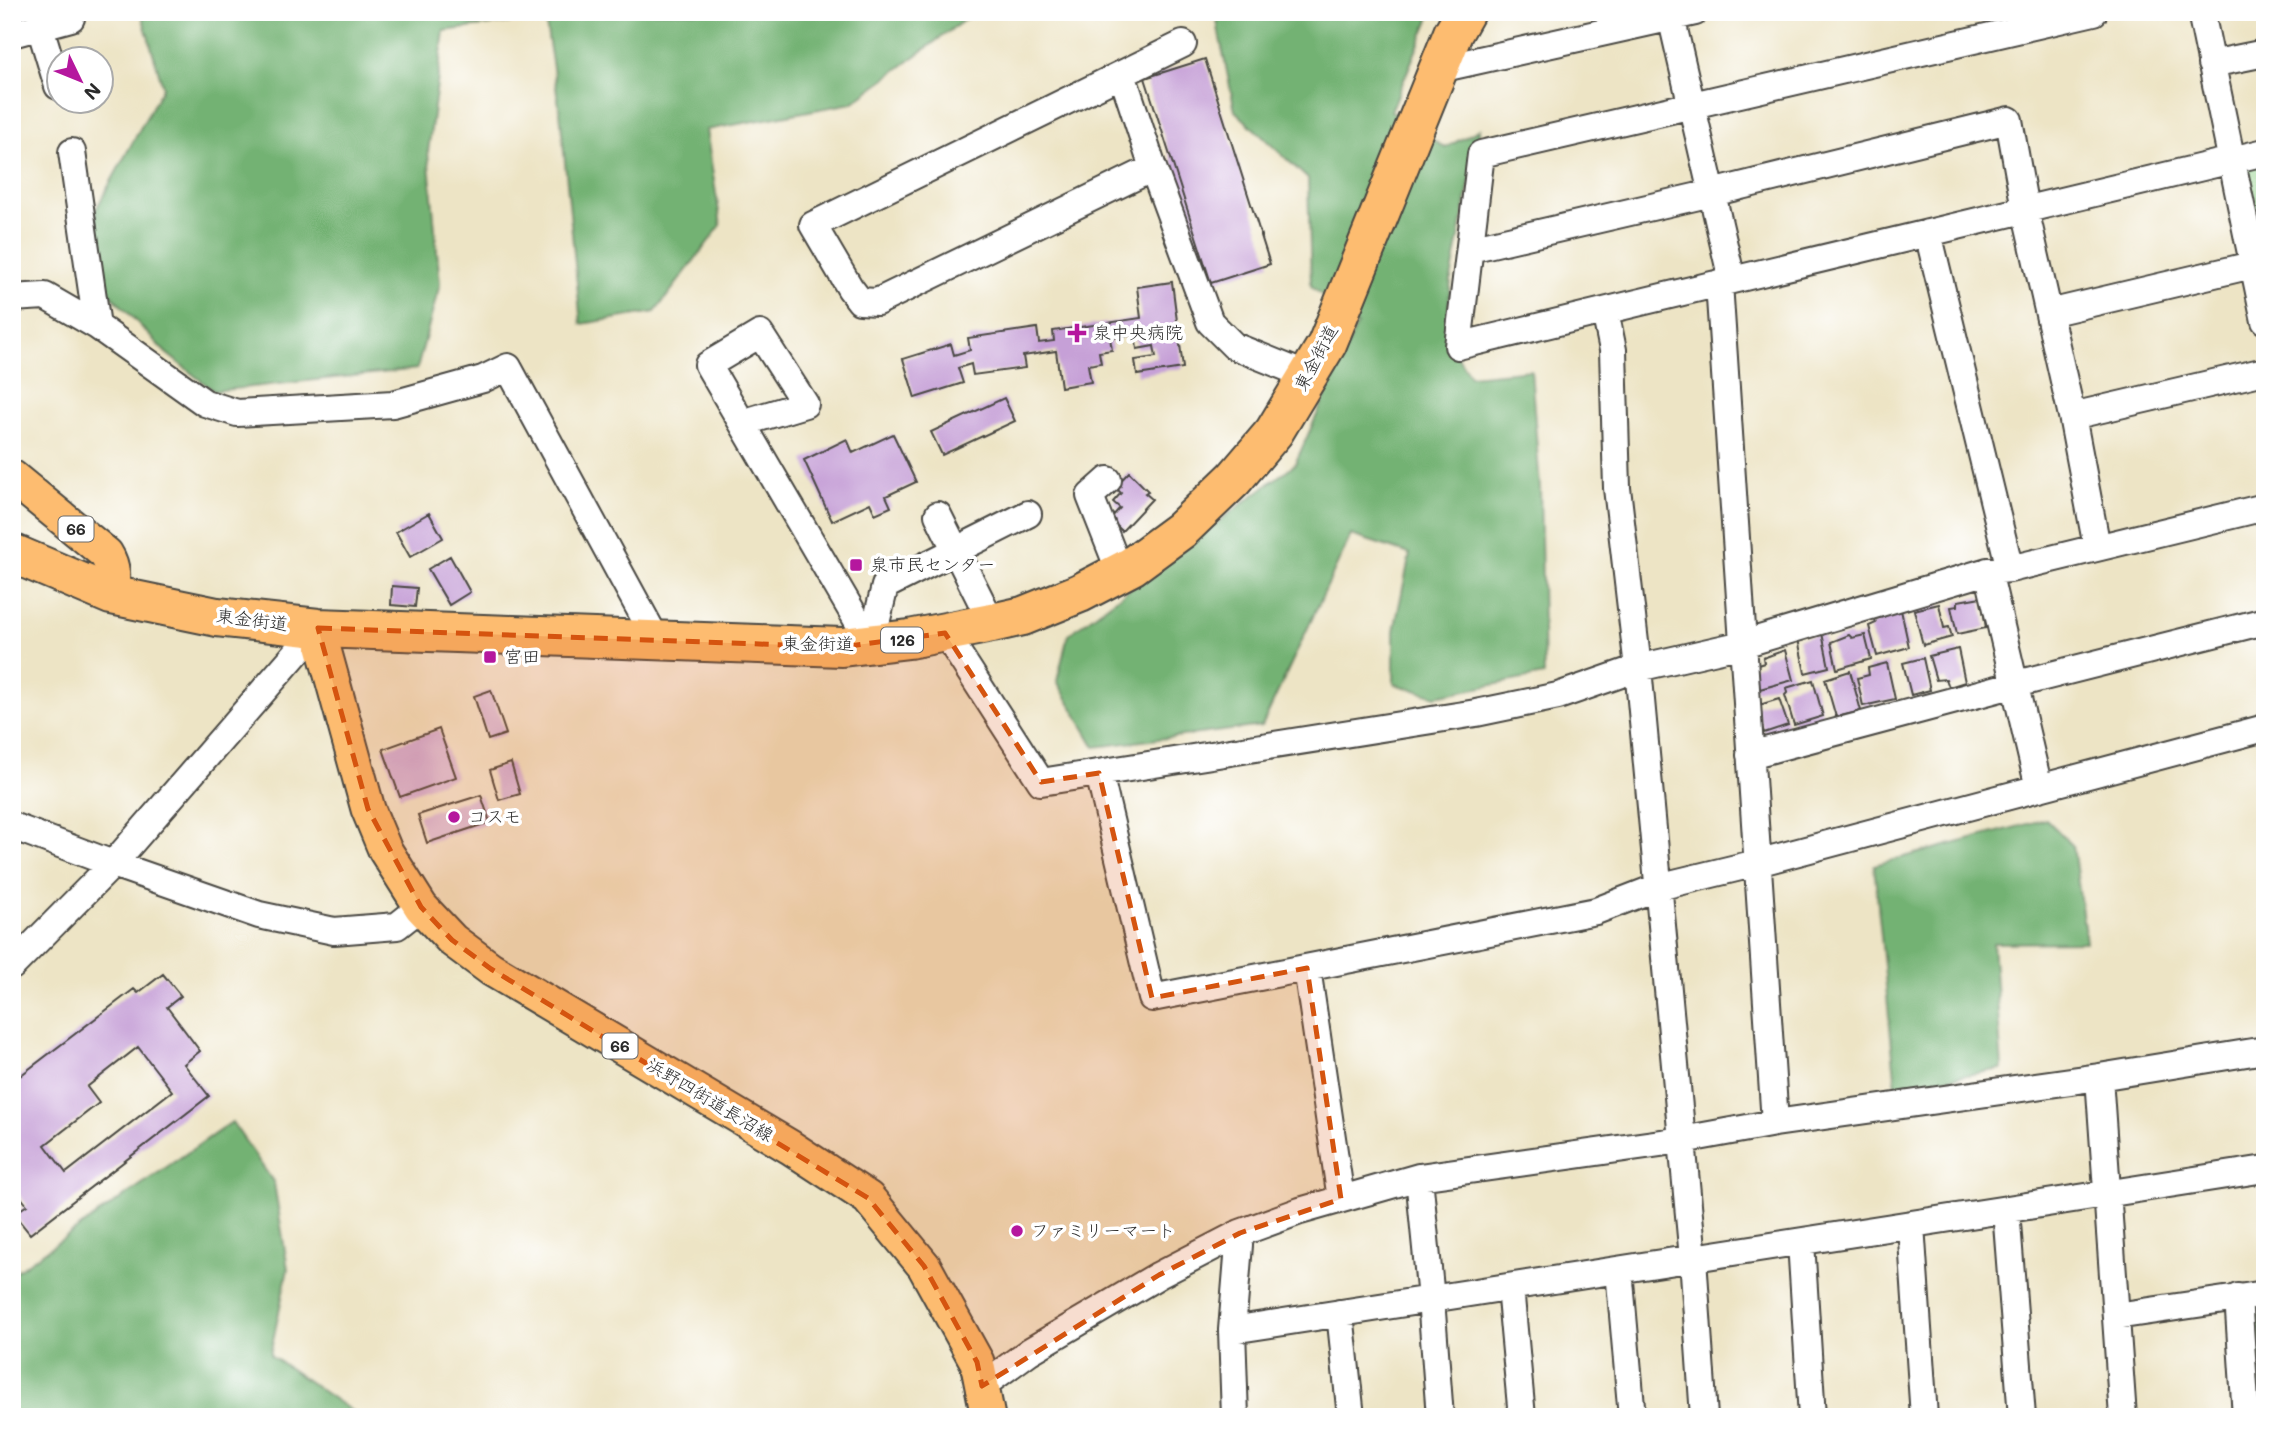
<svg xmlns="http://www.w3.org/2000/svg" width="2277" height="1429" font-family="Mali,'Klee One',sans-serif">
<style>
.green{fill:#8fcf86;stroke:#5d7d58;stroke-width:2}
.forest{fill:#73b273;stroke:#4f6e4f;stroke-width:2}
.building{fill:#c6a0d7;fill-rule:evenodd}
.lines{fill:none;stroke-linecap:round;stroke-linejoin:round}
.minor-casing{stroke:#484742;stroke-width:30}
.major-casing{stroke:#484742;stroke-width:37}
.highway-casing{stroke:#484742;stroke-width:42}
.minor{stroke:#fff;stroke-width:26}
.major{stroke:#fdbc6f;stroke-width:33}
.highway{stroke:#fdbc6f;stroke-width:38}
.marked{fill:#d5540f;fill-opacity:0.2;stroke:#d5540f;stroke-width:5;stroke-dasharray:14 9;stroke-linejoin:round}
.poi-dot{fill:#b5179e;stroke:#fff;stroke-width:2.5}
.labels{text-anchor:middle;stroke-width:7;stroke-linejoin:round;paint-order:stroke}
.shield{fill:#fff;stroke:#6b6b6b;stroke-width:2}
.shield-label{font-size:16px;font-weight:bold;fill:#2b2b2b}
.poi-label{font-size:18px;fill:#2b2b2b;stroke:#fff;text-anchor:start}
.street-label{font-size:18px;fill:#2b2b2b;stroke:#fff}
</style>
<rect width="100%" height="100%" fill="#fff"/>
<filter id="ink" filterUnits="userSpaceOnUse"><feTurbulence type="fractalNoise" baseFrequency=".0143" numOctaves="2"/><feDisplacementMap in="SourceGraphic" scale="14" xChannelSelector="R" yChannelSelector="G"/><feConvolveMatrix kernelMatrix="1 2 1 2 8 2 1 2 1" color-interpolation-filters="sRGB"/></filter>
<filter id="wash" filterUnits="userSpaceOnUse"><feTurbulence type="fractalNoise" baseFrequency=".00686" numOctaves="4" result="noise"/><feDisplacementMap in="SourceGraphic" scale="28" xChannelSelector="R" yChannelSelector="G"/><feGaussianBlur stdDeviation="1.57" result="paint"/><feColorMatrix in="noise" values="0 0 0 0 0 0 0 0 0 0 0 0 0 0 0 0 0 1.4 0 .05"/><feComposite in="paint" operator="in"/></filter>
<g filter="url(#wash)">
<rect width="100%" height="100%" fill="#ede4c5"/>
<path class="green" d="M2265,162v92l-27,-86z
M2257,1300h8v117h-13l-8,-102z"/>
<path class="forest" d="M141,12h834l-123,91 -146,27 15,95 -66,87 -74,12 -21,-212 -15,-94 -101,13 -16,121 12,132 -23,85 -203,22 -48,-38 -67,-71 -3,-73 67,-122z
M1216,12h216l-41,99 54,37 35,-19 -29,150 -5,59 24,38 61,-6 9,117 4,188 -108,21 -42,-12v-53l16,-77 -59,-19 -89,191 -167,21 -38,-66 11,-46 227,-171 62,-139 -46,-39 -3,-107 -73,-68 -16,-78z
M2046,819l27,27 13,96 -93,1 9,126 -106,18 -22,-222z
M232,1122l42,61 14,86 -18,86 90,62h-348v-143z"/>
<g id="blocks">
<path class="building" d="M1205,59l65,205 -59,19 -66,-205z
M1172,282l11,86 -46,7 -2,-15 21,-3 -2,-11 -17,3 -2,-14 -25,3 2,12 -13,2 2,11 -13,2 3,17 -30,5 -5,-36 -33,5 2,12 -52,7 -2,-11 -13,4 5,15 -48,15 -12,-39 48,-15 3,11 16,-5 -2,-12 69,-10 2,15 15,-2 -1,-10 88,-13 -4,-31z
M1004,398l11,23 -73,34 -11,-23z
M893,434l23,48 -30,14 5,11 -16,7 -5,-11 -38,18 -28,-61 43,-21 6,14z
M1129,472l19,19 -3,2 7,6 -30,32 -12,-12 10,-11 -7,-6 8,-9 -6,-6z
M429,513l14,25 -33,19 -14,-25z
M450,556l20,36 -21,13 -21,-36z
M392,586l25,2 -2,19 -24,-2z
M1981,597l5,31 -29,6 -6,-27 7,-1v-5z
M1939,604l5,24 5,-1 3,10 -29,8 -9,-35z
M1901,610l8,37 -32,9 -8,-30 7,-3 -1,-4 9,-2 1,-3z
M1822,633l7,34 -24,6 -7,-34z
M1849,635l3,3 13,-3 6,24 -34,10 -6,-27z
M1958,649l7,33 -16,5 -3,-8 -10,1 -7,-24z
M1785,650l8,30 -37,10 -7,-22 15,-5 -1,-5z
M1923,658l7,32 -19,5 -8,-32z
M1887,663l8,36 -32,7 -6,-28 12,-3 -1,-7z
M1850,671l11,40 -25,6 -11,-38z
M1813,680l10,36 -29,9 -9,-30 2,-2 -1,-5z
M491,690l15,44 -18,6 -14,-44z
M1779,699l9,26 -24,8 -8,-27z
M439,729l17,48 -56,20 -17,-48z
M511,763l9,31 -21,6 -9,-30z
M481,795l9,27 -63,21 -9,-28z
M163,974l18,22 -14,11 33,44 -16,13 25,32 -179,138 -16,-20 13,-9 -15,-19v-104l122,-93 4,4zM138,1047l34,44 -106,82 -21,-28 54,-42 -12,-16z"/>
</g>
</g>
<g filter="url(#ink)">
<use href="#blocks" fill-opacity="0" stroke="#484742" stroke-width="2"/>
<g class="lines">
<g class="minor-casing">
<path id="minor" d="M1670,12l62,268
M2094,12l-613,142 -23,192 807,-194
M2201,12l64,309
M40,27l18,59
M12,34l59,-16 -2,-6
M2211,64l54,-11
M1439,69l256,-57
M1122,74l31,94 57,154 24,24 74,30
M72,152l25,174
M1153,168l-276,134 -17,-1 -10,-13 -37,-63 370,-181
M1928,233l82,336
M1470,249l242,-56 297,-73 16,89 47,207 25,131
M1719,283l56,840
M12,298l33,-2 52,30 108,77 32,10 156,-9 90,-25 25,-12 148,272
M1605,311l8,39 4,138 21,180 55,590 11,159
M2049,313l216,-51
M2072,416l193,-45
M742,423l63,-19 -45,-70 -52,31 163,279 14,-58 143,-72
M1108,480l-18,16 30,76
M938,515l54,108
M1988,571l51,217
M945,633l96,149 435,-69 82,-17 80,-28 105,-24 245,-73 22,-2 255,-62
M1750,755l266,-71 249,-63
M1099,773l53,225 444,-87 62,-24 99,-24 508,-135
M12,826l101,38 146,51 75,16 63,-5 24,-19
M12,966l101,-102 205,-236
M1307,968l34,231
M2099,1077l24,340
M1419,1177l12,122 9,118
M2006,1210l16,207
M1911,1225l13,192
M1801,1242l11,175
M1619,1270l13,147
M1510,1287l12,130
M2238,1297l8,120
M1340,1313l11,104
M2116,1316l149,-22
M1232,1330l1033,-161
M982,1386l48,-35 129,-76 81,-42 60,-22 119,-34 263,-37 93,-17 324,-46 166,-27
M1235,1417l-3,-87 8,-97"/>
</g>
<g class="major-casing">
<path id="major" d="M12,477l94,77c9,14 7,26 5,41
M318,628l50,181 17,41 36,57 31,33 39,29 299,178 78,51 56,68 53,96 11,55"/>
</g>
<g class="highway-casing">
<path id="highway" d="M12,553l99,42 106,22 101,11 524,19 67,-8 83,-16 31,-7 57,-23 52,-27 49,-36 53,-51 40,-47 53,-88 126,-311 12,-21"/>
</g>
<use href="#minor" class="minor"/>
<use href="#major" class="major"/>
<use href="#highway" class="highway"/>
</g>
</g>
<path class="marked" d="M318,628l524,19 103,-14 96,149 58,-9 53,225 155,-30 34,231 -101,34 -81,42 -177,111 -5,-24 -53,-96 -56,-68 -377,-229 -39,-29 -31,-33 -53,-98z"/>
<g class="poi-dot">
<path d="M1073.5 322.5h7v7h7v7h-7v7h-7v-7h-7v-7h7z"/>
<rect x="849" y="558" width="14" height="14" rx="3.5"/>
<rect x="483" y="650" width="14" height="14" rx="3.5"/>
<circle cx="454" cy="817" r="7"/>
<circle cx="1017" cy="1231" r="7"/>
</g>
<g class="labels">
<g class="shield">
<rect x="58.5" y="516.5" width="35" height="25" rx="5"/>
<rect x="881" y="627.5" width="42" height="25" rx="5"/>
<rect x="602.5" y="1033.5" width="35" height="25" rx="5"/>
</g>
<g class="shield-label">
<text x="76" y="535">66</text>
<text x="902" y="646">126</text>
<text x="620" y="1052">66</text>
</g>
<g class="poi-label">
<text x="1093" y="339">泉中央病院</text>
<text x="870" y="571">泉市民センター</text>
<text x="504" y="663">宮田</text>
<text x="468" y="823">コスモ</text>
<text x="1031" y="1237">ファミリーマート</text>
</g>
<g class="street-label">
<text transform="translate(1316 358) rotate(-62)" y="6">東金街道</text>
<text transform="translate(252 620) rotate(7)" y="6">東金街道</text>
<text x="818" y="650">東金街道</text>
<text transform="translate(710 1100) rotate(31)" y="6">浜野四街道長沼線</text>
</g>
</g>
<rect width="2277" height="1429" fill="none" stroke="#fff" stroke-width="42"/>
<g transform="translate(80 80) rotate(133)"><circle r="33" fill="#ffffff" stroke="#aaaaaa" stroke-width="2"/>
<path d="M0-5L12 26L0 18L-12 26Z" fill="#b5179e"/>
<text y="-10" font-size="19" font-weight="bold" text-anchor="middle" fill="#2b2b2b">N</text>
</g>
</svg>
